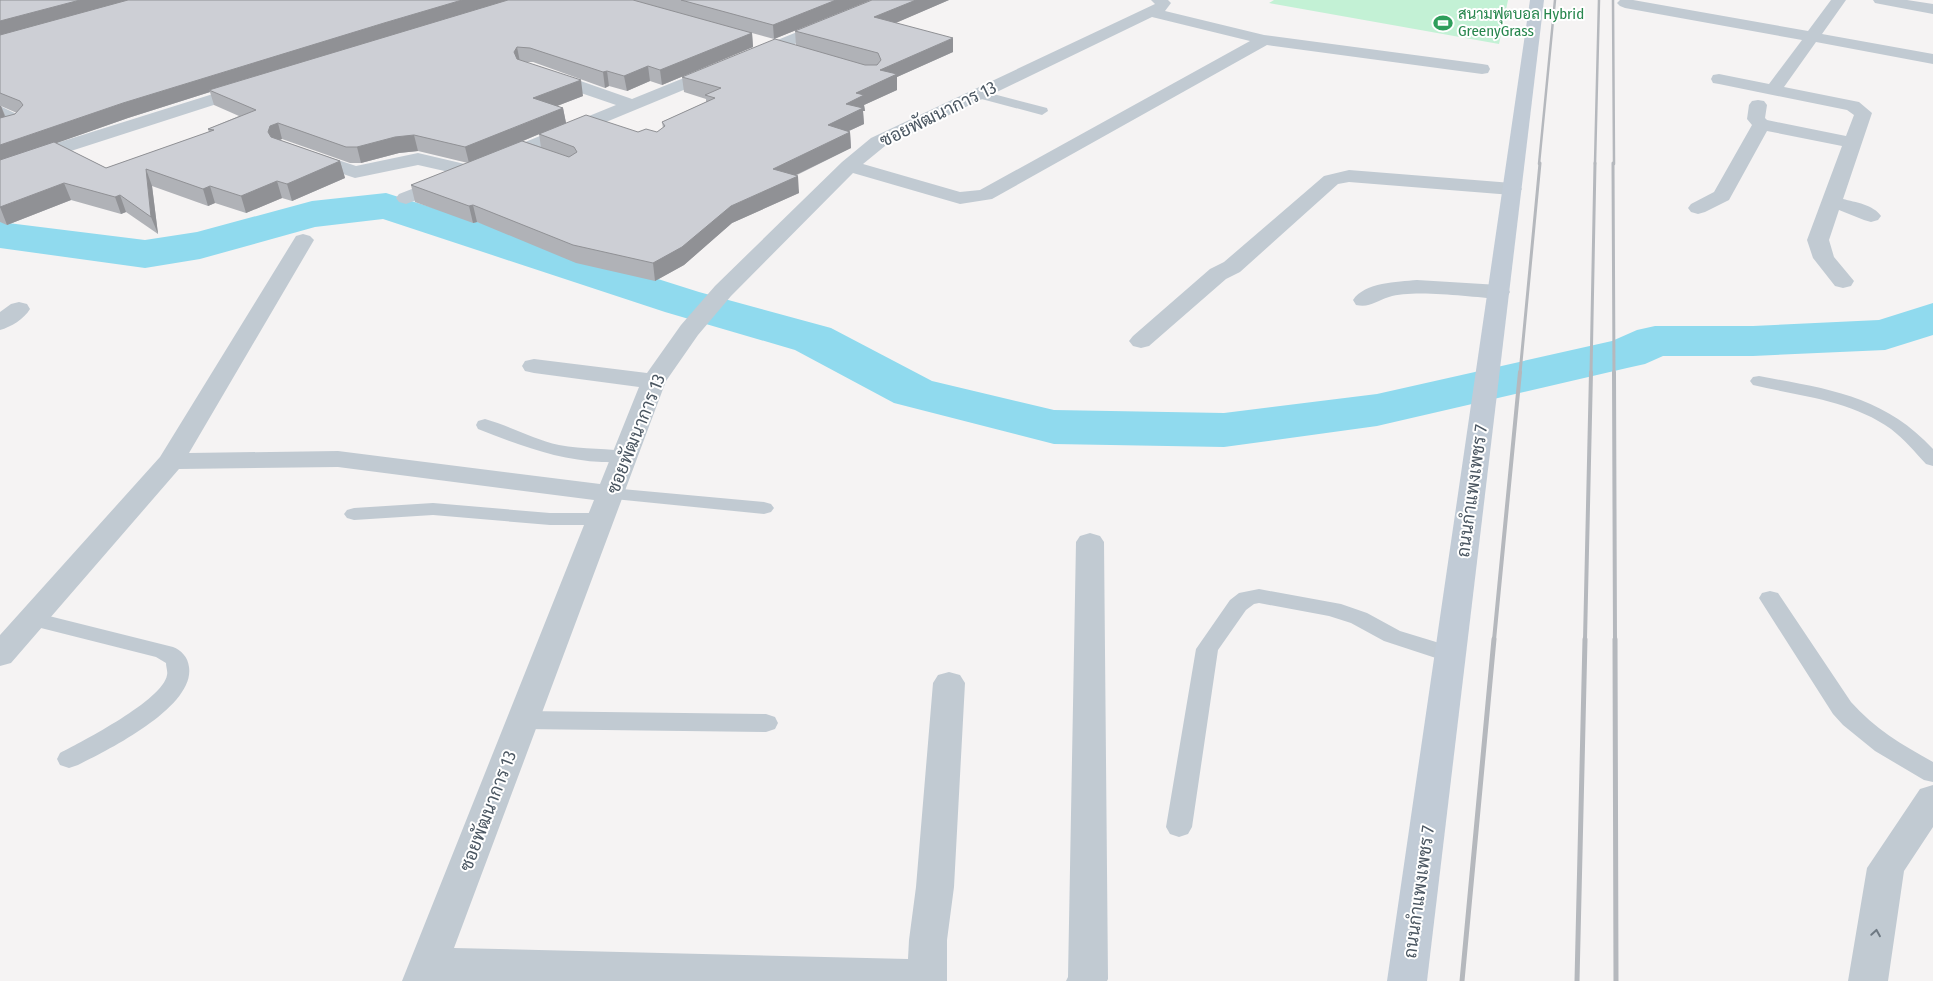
<svg xmlns="http://www.w3.org/2000/svg" width="1933" height="981" font-family="'Fira Sans Condensed',Sarabun,sans-serif">
<style>
.green{fill:#c3f1d5}
.lines{fill:none;stroke-linecap:round;stroke-linejoin:round}
.river{fill:#90daee;fill-rule:evenodd}
.lane{fill:#c1cad2;fill-rule:evenodd}
.street{fill:#c1cad2;fill-rule:evenodd}
.secondary{fill:#c1cbd6;fill-rule:evenodd}
.rail-far3{stroke:#b5b8bd;stroke-width:2.5}
.rail-far2{stroke:#b5b8bd;stroke-width:3}
.rail-far1{stroke:#b5b8bd;stroke-width:4}
.rail{stroke:#b5b8bd;stroke-width:5}
.wall{fill:#b0b2b7;fill-rule:evenodd}
.shaded-wall{fill:#909195}
.building{fill:#cdcfd5;stroke:#909195}
.oneway{stroke:#6e7983}
.labels{text-anchor:middle;stroke-width:4;stroke-linejoin:round;paint-order:stroke}
.far-leisure-label{font-size:15px;fill:#27864d;stroke:#fff;text-anchor:start}
.street-label{font-size:18px;fill:#4a5661;stroke:#fff}
</style>
<rect width="100%" height="100%" fill="#f5f3f3"/>
<path class="green" d="M1274,0h234l-9,44 -230,-41z"/>
<g class="lines">
<path class="river" d="M386,193l313,99 132,36 101,53 122,29 170,3 153,-19 235,-53 25,-11 18,-4h98l126,-6 54,-17v32l-48,15 -132,6h-90l-18,8 -18,4 -250,58 -153,21 -170,-3 -160,-41 -99,-53 -130,-38 -282,-93 -68,8 -115,32 -55,9 -145,-20v-26l145,18 52,-8 115,-31z"/>
<path class="lane" d="M978,90l69,18 1,3 -6,4 -68,-18 -2,-3z
M0,106l25,12 2,3 -7,8 -20,5v-8l12,-4 -12,-7z
M1759,376c68,13 124,19 174,73v17l-7,-2c-11,-12 -22,-25 -35,-35 -40,-29 -92,-33 -138,-44l-3,-4 3,-4z
M485,419c25,7 48,20 74,26 24,5 50,2 74,8l3,4 -3,4c-10,3 -21,1 -31,1 -44,-2 -83,-17 -124,-33l-2,-4 2,-4z
M611,488l153,14 7,2 3,4 -3,4 -7,2 -160,-16 -3,-4 3,-4z
M433,503l117,10h51l7,2 3,4 -3,4 -7,2h-51l-117,-10 -79,5 -7,-2 -3,-4 3,-4 7,-2z
M1259,589l82,15 26,9 33,18 59,18 4,6 -4,6 -8,2 -67,-22 -33,-18 -22,-7 -70,-13 -5,1 -8,6 -28,40 -26,177 -4,7 -9,3 -9,-3 -4,-7 30,-178 34,-49 9,-7z
M1770,591l8,2 73,109c23,26 51,43 82,60v20l-9,-2 -49,-29 -32,-26 -10,-11 -74,-116 3,-5z
M33,612l140,35c8,3 15,10 16,20 6,40 -81,83 -111,98l-9,3 -9,-3 -3,-6 3,-6c23,-12 103,-53 107,-78 1,-3 -1,-8 -1,-12l-10,-6 -131,-33 -3,-5 3,-5z
M524,711l242,3 9,3 3,6 -3,6 -9,3 -242,-3 -9,-3 -3,-6 3,-6z"/>
<path class="street" d="M876,0h20l-2,3 -416,172 -7,2 -53,-12 -63,13 -54,-18 -2,-4 2,-4 7,-2 48,16 62,-13 51,12 147,-60 -76,-26 -2,-4 2,-4h12l80,28z
M1151,0h17l3,3 -6,8 99,24 218,29 6,1 2,4 -2,4 -6,1 -215,-29 -275,154 -32,5 -107,-31 -122,123 -33,39 -32,46 -212,567 454,11 1,-19 7,-53 17,-204 5,-8 11,-3 11,3 5,8 -11,204 -7,53v41h-545l192,-481 -256,-33 -159,2 -168,194 -11,3v-31l160,-178 136,-221 7,-2 7,2 4,4 -125,213 149,-2 262,33 39,-97 -105,-14 -9,-2 -3,-5 3,-5 9,-2 113,14 34,-48 34,-39 127,-124 29,-24 284,-134zM1152,17l98,24 -270,149 -20,2 -97,-28 22,-18z
M1620,0h13l175,31 23,-31h15l-24,34 111,20v10l-117,-22 -32,45 75,15 13,11 -29,86c12,3 31,6 38,17l-3,4 -7,2 -7,-2 -25,-10 -10,30 5,17 20,24 -3,5 -8,2 -8,-2 -22,-28 -6,-18 35,-94 -75,-15 -38,69 -24,12 -7,2 -7,-2 -3,-4 3,-4 23,-12 38,-67 -5,-6 2,-14 3,-4 6,-1 6,1 3,4 -2,13 2,2 79,16 8,-21 -7,-5 -128,-26 -6,-1 -2,-4 2,-4 6,-1 50,10 33,-44 -177,-32 -5,-2 -3,-3z
M1873,0h34l26,4v10l-53,-10 -5,-1z
M248,83l6,1 3,4 -3,4 -180,58 -74,27v-13l60,-22z
M1349,170l163,13 7,2 3,4 -3,4 -7,2 -163,-13 -11,2 -98,88 -14,7 -77,67 -8,2 -8,-2 -4,-5 4,-5 77,-67 14,-7 100,-86z
M448,175l7,2 3,4 -3,4 -49,19 -7,-2 -3,-4 3,-4z
M1417,280l82,5 8,2 3,5 -3,5 -8,2c-28,-2 -85,-10 -110,-2 -13,4 -19,11 -33,8l-3,-5c12,-18 44,-18 64,-20z
M19,302l8,2 3,5c-6,10 -19,18 -30,21v-18l11,-8z
M1090,533l10,3 4,6 4,437 -1,2h-41l2,-4 8,-435 4,-6z
M1933,785v42l-29,44 -16,110h-40l19,-113 53,-79z"/>
<path class="secondary" d="M1530,0h14l-117,981h-40z"/>
<path class="rail-far3" d="M1613,0l1,164
M1539,164l16,-164
M1595,164l4,-164"/>
<path class="rail-far2" d="M1613,163l1,210
M1520,373l20,-210
M1591,373l4,-210"/>
<path class="rail-far1" d="M1614,372l1,268
M1494,640l26,-268
M1585,640l6,-268"/>
<path class="rail" d="M1615,639l1,342
M1462,981l32,-342
M1577,981l8,-342"/>
</g>
<path class="wall" d="M0,0h871l-97,39 -22,-6 1,14 -91,38 -12,-4 -23,10 -18,-5 -4,2 -72,-26h-7l57,34 -26,10 6,2 3,15 72,9h19l6,-4 -1,-6 44,-20v-3l-22,-7 -2,-15 114,-32 -1,-14 77,-31h77l-54,23 58,29 -56,25v13l-33,15 1,6h-2l1,13 -15,7 1,1 1,16 -56,28 4,17 -67,30 -48,42 -29,16 -79,-18 -99,-41 -4,1 -58,-21 -4,-17 57,-22 -50,-12 -19,2 -38,10h-11l-68,-24 -2,1 60,21 5,17 -53,23 -10,-3 -36,15 -31,-10 -7,3 -56,-20 6,48 -32,-22 -5,2 -50,-14 -64,25 -7,-3zM210,92l4,13 25,11 -31,13 1,3 -103,36 -50,-25 72,-25zM1,106l16,7 -2,1 -9,3zM539,134l2,13 -18,-6z"/>
<path class="shaded-wall" d="M80,0h56l-136,37v-16z
M462,0h49l-302,90 1,2 -82,26 -128,45v-18l123,-42 261,-80z
M836,0h35l-97,39 -1,-14z
M916,0h33l-74,32 -1,-15z
M752,33l1,14 -91,38 -2,-15z
M953,38v14l-56,25v13l-33,15 1,6h-2l1,13 -35,16 -1,-15 28,-32 24,-23z
M517,47l3,15 -4,5 -2,-15z
M648,66l2,15 -23,10 -3,-15z
M607,71l2,15 -4,2 -2,-16z
M581,80l2,16 -47,18 -3,-16z
M0,106h1l6,16 -7,2z
M563,108l3,15 -97,40 -4,-16z
M278,123l4,16 -8,3 -6,-10 2,-6z
M850,132l1,16 -76,37 -2,-16z
M414,135l4,16 -19,2 -38,10 -4,-16 38,-10z
M340,161l5,17 -53,23 -5,-17z
M146,169l6,17 6,48 -7,-17z
M798,176l1,17 -67,30 -48,42 -29,16 -2,-18 78,-57z
M277,181l5,17 -36,15 -5,-17z
M64,183l7,17 -64,25 -7,-18z
M210,186l5,17 -7,3 -5,-17z
M120,195l6,17 -5,2 -6,-17z
M473,205l4,17 -4,1 -4,-17z"/>
<path class="building" d="M0,0h80l-80,21z
M128,0h334l-78,23 -261,80 -123,42v-27l15,-4 8,-9 -3,-4 -20,-8v-58z
M508,0h125l119,33 -92,37 -12,-4 -24,10 -17,-5 -4,1 -73,-24 -13,-1 -3,5 3,7 64,21 -48,18 30,10 -98,39 -51,-12 -19,2 -38,10h-11l-68,-24 -8,3 -2,6 3,5 69,24 -53,23 -10,-3 -36,15 -31,-10 -7,3 -57,-20 5,48 -31,-22 -5,2 -51,-14 -64,24v-47l54,-18 52,26 108,-38 -6,-1 48,-19 -47,-20z
M681,0h155l-63,25z
M872,0h44l-42,17 79,21 -73,32 17,4 -41,19 8,2 -18,9 17,4 -35,17 22,7 -77,37 25,7 -67,30 -49,41 -29,16 -80,-18 -100,-40 -4,1 -58,-21 111,-44 47,16 8,-5 -3,-5 -35,-13 47,-19 52,17 8,-3 11,3 8,-6 -3,-4 53,-24 -10,-3 16,-7 -39,-11 93,-38 90,26h12l4,-5 -3,-7 -83,-22z"/>
<defs><path id="oneway-chevron" d="M-2-3.5L2.5 0L-2 3.5" fill="none" stroke-width="1.6" stroke-linecap="round" stroke-linejoin="round" transform="scale(1.25)"/></defs>
<use class="oneway" href="#oneway-chevron" transform="translate(1876 933) rotate(-81)"/>
<defs>
<g id="stadium-bare" transform="scale(1.5)"><path d="M0-5a6.5 5 0 1 0 0 10a6.5 5 0 1 0 0-10ZM-3.5-1.8h7v3.6h-7Z" fill="#2e9e5b" stroke="#fff" stroke-width="2.5" paint-order="stroke"/></g>
</defs>
<g fill-rule="evenodd">
<use href="#stadium-bare" x="1443" y="23"/>
</g>
<g class="labels">
<g class="far-leisure-label">
<text x="1458" y="19">สนามฟุตบอล Hybrid<tspan x="1458" dy="17">GreenyGrass</tspan></text>
</g>
<g class="street-label">
<text transform="translate(938 114) rotate(-26)" y="6">ซอยพัฒนาการ 13</text>
<text transform="translate(636 434) rotate(-68)" y="6">ซอยพัฒนาการ 13</text>
<text transform="translate(1472 491) rotate(-82)" y="6">ถนนกำแพงเพชร 7</text>
<text transform="translate(488 811) rotate(-69)" y="6">ซอยพัฒนาการ 13</text>
<text transform="translate(1419 892) rotate(-82)" y="6">ถนนกำแพงเพชร 7</text>
</g>
</g>
</svg>
